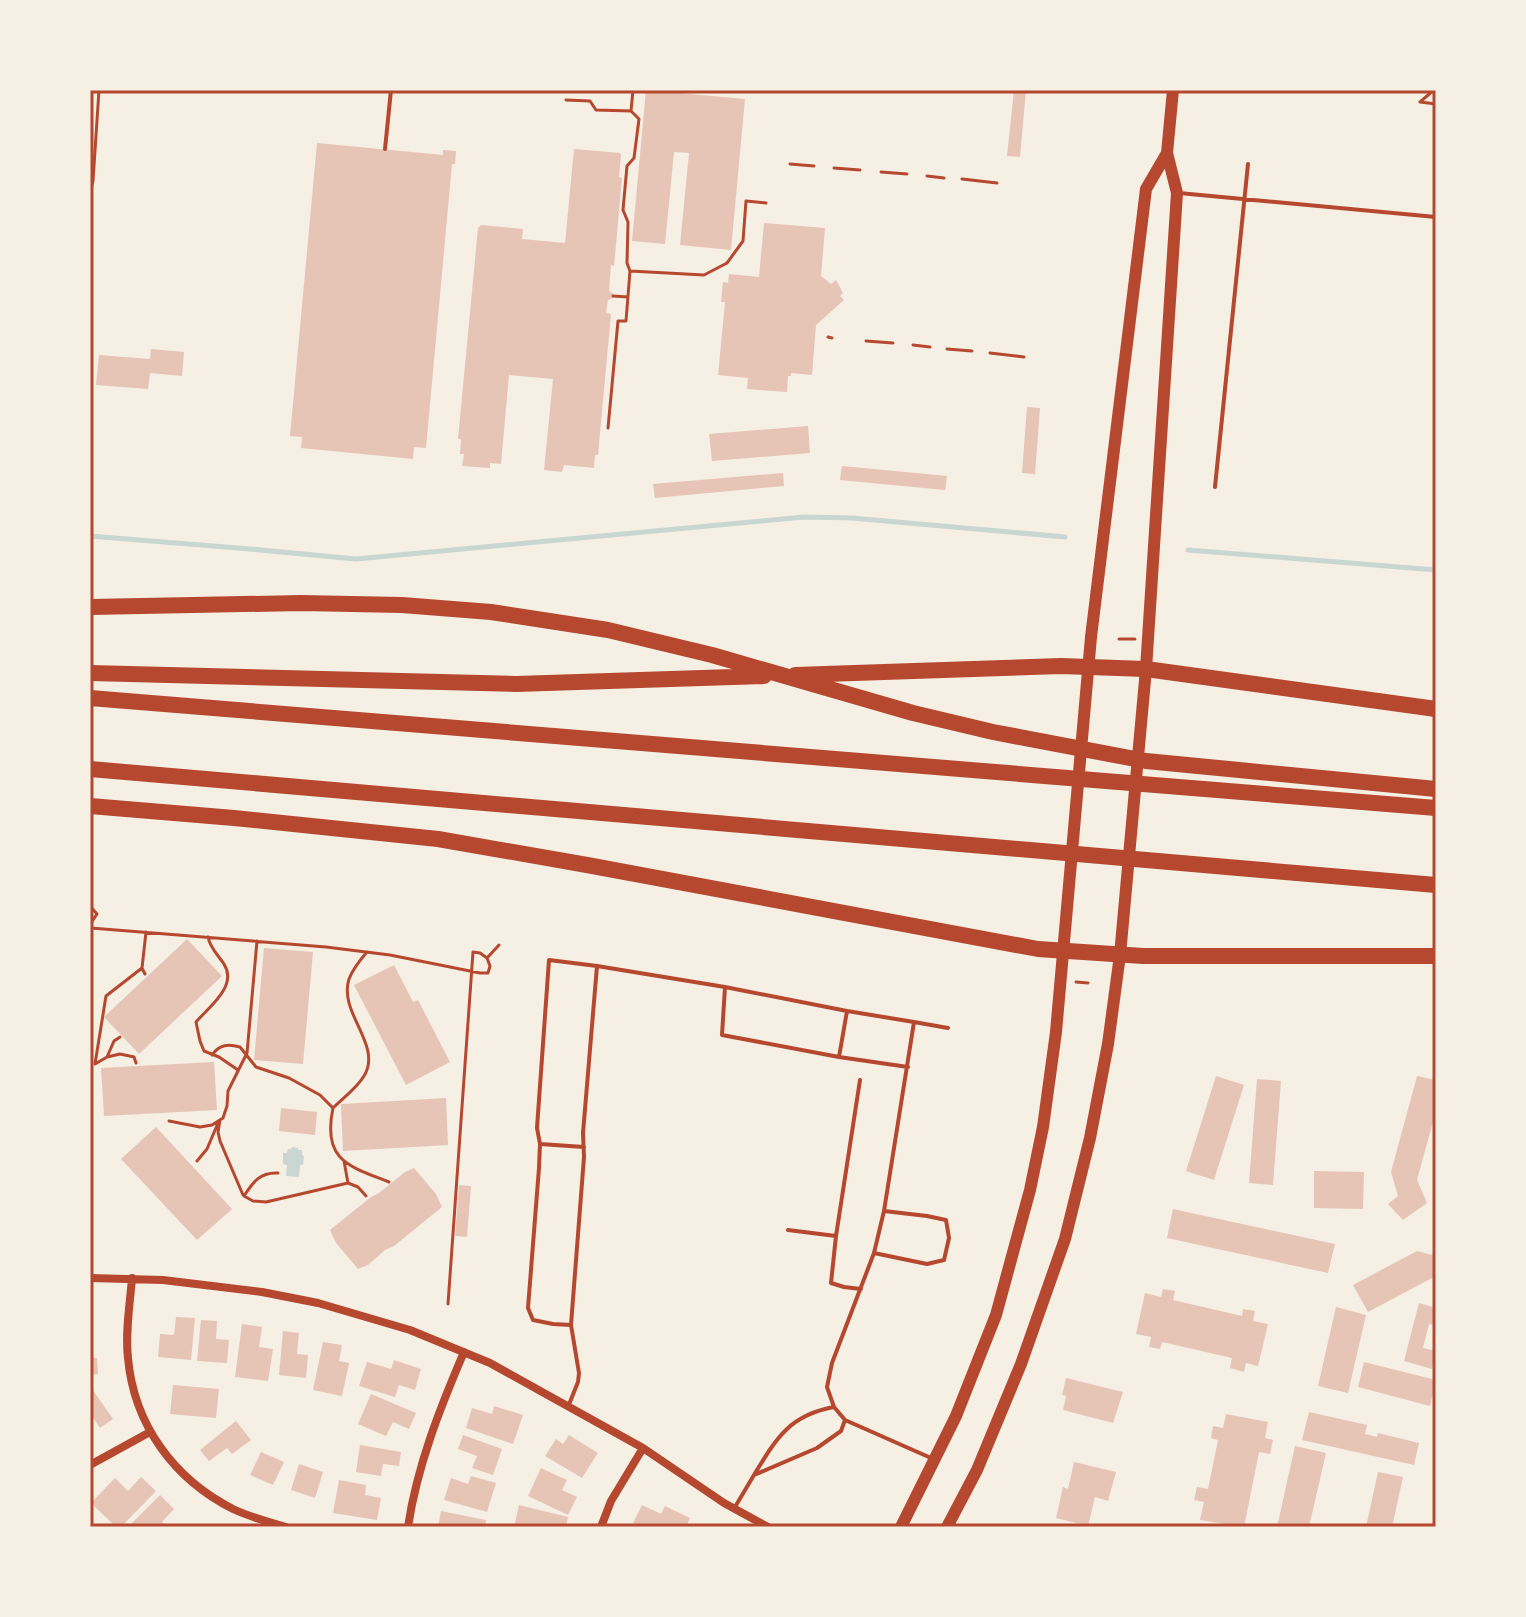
<svg xmlns="http://www.w3.org/2000/svg" width="1526" height="1617" font-family="Ubuntu,sans-serif">
<style>
.water{fill:#c9d6d2}
.lines{fill:none;stroke-linecap:round;stroke-linejoin:round}
.stream{stroke:#c9d6d2;stroke-width:5}
.building{fill:#e6c5b7}
.path{stroke:#b5482f;stroke-width:3}
.service{stroke:#b5482f;stroke-width:4}
.minor{stroke:#b5482f;stroke-width:8}
.secondary{stroke:#b5482f;stroke-width:12}
.motorway{stroke:#b5482f;stroke-width:16}
.neatline{fill:none;stroke:#b5482f;stroke-width:3}
</style>
<rect width="100%" height="100%" fill="#f6efe4"/>
<path class="water" d="M292,1147l6,1v2h4v5l2,1 -1,9h-3l-1,12 -13,-1 1,-11 -4,-1v-11h4l1,-4h3z"/>
<g class="lines">
<path class="stream" d="M90,536l160,13 106,10 448,-42 48,1 213,19
M1188,550l248,20"/>
</g>
<path class="building" d="M646,90l99,9 -14,151 -51,-5 9,-92 -15,-1 -9,92 -33,-3z
M1014,90h12l-6,67 -13,-1z
M317,143l126,12v-5l13,1 -1,13h-3l-26,284 -12,-1 -1,12 -112,-11 1,-11 -12,-1z
M574,149l46,4 1,2 -2,22 3,1 -8,88 -3,-1 -2,26 4,3v4l-5,2 -2,13 5,1 -13,141h-3l-1,13 -30,-3 -2,7 -18,-2 9,-91 -44,-4 -8,89 -11,-1v5l-28,-2 2,-12h-4l1,-15h-3l20,-211 3,-3 42,4 -1,10 43,4z
M764,223l61,5 -4,48 10,8 5,-4 7,13 -3,3 4,4 -28,25 -4,50 -21,-2v3h-3l-1,16 -40,-3 1,-11 -30,-3 7,-73h-4l2,-20 5,1 1,-9 30,3z
M151,349l33,3 -2,24 -32,-3 -2,16 -52,-4 3,-30 51,4z
M1027,407l13,1 -5,66 -13,-1z
M808,426l2,27 -98,8 -3,-27z
M842,466l105,10 -2,14 -105,-10z
M783,473l1,13 -129,12 -2,-14z
M187,939l35,37 -83,78 -35,-37z
M264,948l49,4 -10,112 -49,-4z
M394,965l19,37 5,-2 32,62 -44,23 -52,-100z
M214,1062l3,48 -113,6 -3,-48z
M1216,1076l28,9 -30,95 -28,-9z
M1417,1076l19,4v31l-19,69 10,23 -24,17 -15,-16 10,-8 -7,-24z
M1257,1079l24,2 -8,104 -24,-2z
M446,1098l2,47 -105,6 -2,-47z
M281,1108l36,4 -2,23 -36,-4z
M156,1127l76,82 -35,31 -76,-81z
M414,1168l22,26 6,13 -48,39 -9,4 -17,15 -10,4 -22,-26 -6,-13 41,-33 8,-4 26,-21z
M1314,1171l50,1 -1,37 -49,-1z
M459,1185l12,1 -4,51 -12,-1z
M1173,1209l162,35 -7,29 -161,-35z
M1417,1251l19,5v23l-4,-1 -64,34 -15,-27z
M1163,1289l12,2 -2,9 69,16 1,-7 12,2 -2,10 15,3 -10,42 -12,-3 -2,9 -14,-4 2,-10 -70,-16 -2,7 -11,-2 2,-10 -15,-3 9,-41 16,4z
M1419,1303l17,5v18l-7,-2 -6,24 13,3 -4,18 -28,-8z
M1336,1307l30,8 -18,78 -30,-7z
M176,1317l19,1 -4,42 -33,-3 2,-23 14,1z
M201,1320l16,1 -1,18 13,1 -2,23 -30,-2z
M242,1324l20,3 -3,20 14,2 -5,32 -33,-4z
M283,1331l16,2 -2,21 11,1 -2,23 -27,-3z
M323,1342l19,3 -3,16 10,2 -7,33 -29,-6z
M90,1358h7l1,16 -8,1z
M394,1360l27,9 -6,21 -16,-5 -4,12 -36,-11 8,-24 24,7z
M1364,1362l72,18 -6,26 -72,-19z
M1066,1378l57,14 -10,31 -50,-13 3,-14 -4,-1z
M173,1385l46,4 -3,29 -46,-4z
M90,1386l23,33 -13,9 -10,-15z
M371,1394l45,19 -7,16 -16,-7 -7,14 -28,-12z
M494,1406l29,9 -10,29 -47,-16 6,-20 20,6z
M1309,1412l58,13 -2,9 12,3 1,-4 41,10 -5,22 -112,-25z
M1226,1414l42,8 -3,16 8,2 -3,14 -11,-2 -15,75 -44,-7 4,-18 -10,-2 3,-13 11,2 10,-49 -7,-2 2,-12 10,2z
M236,1421l15,19 -19,14 -5,-6 -18,13 -9,-11z
M463,1435l39,14 -9,26 -21,-7 5,-12 -19,-7z
M569,1435l29,18 -16,25 -37,-22 11,-17 7,5z
M360,1445l41,7 -2,14 -16,-2 -2,12 -25,-4z
M1295,1446l31,7 -17,74h-32z
M261,1452l23,10 -11,23 -23,-10z
M1074,1462l42,10 -8,29 -13,-4 -7,29 -32,-8 7,-31 5,2z
M299,1464l24,8 -8,26 -24,-8z
M541,1468l26,12 -5,10 15,7 -9,18 -40,-19z
M1378,1472l25,5 -11,50h-26z
M471,1476l25,7 -9,29 -43,-12 7,-22 17,6z
M141,1477l15,14 -35,36h-5l-25,-24 24,-25 13,13z
M339,1480l27,5 -1,10 16,3 -4,22 -44,-7z
M160,1495l14,14 -12,13 5,5h-39z
M519,1505l49,12 -2,10h-52z
M642,1505l19,9 4,-8 25,12 -4,9h-45l-8,-4z
M441,1511l45,9 -1,7h-47z"/>
<g class="lines">
<path class="path" d="M566,100l24,1 6,9 35,1 2,-21
M1420,102l14,-12
M1420,102l16,2
M790,164l24,2
M834,168l26,2
M881,172l26,2
M927,176l17,2
M962,179l35,4
M90,193l3,-12 6,-91
M630,271l-3,-8 1,-41 -5,-12 4,-44 7,-8 5,-39 -8,-8
M613,296l15,1
M828,337l4,1
M866,341l27,2
M913,345l17,2
M947,349l25,2
M990,353l34,4
M608,428l10,-107h8l4,-50 74,4 23,-12 16,-22 3,-40 20,2
M1119,639h16
M90,906l7,8 -6,9v5l235,19 64,8 90,18h8l2,-7 -3,-8 12,-13
M208,937c2,11 10,18 16,27 14,22 -15,43 -28,58l4,19 4,10 15,6 19,13
M145,974l-3,-6 4,-36
M1076,982l12,1
M120,1037l-6,4 -7,16 -12,7 11,-68 36,-28
M212,1055c8,-11 16,-11 28,-8l16,20 33,11 31,17 13,13c10,-10 24,-20 31,-32 19,-31 -26,-63 -15,-97 4,-10 11,-19 18,-27
M107,1057l13,-3 14,3 2,6
M333,1108c-11,52 15,58 56,74
M220,1120l-2,12 2,9 23,54
M169,1121l31,6 12,-2 11,-7 4,-12 1,-15 19,-38 10,-112
M197,1161l10,-12 11,-26
M344,1161l4,22 10,4 8,9
M278,1173c-18,-1 -25,9 -34,23l9,5 13,1 82,-19
M448,1304l25,-352 7,1 7,5"/>
<path class="service" d="M385,149l6,-59
M1179,193l257,24
M1215,487l33,-323
M597,966l128,21
M914,1022l34,6
M839,1057l-117,-22 3,-48 122,24
M860,1080l-24,156 -5,47 13,4 17,2
M540,1144l44,3
M884,1211l30,-189 -67,-11 -8,46 69,10
M788,1230l48,6
M568,1407l10,-25 1,-9 -8,-48 13,-168 -1,-24 14,-167 -48,-6 -12,168 3,16 -1,24 -11,140 5,12 20,4 18,1
M845,1420l86,38
M754,1475c22,-36 35,-60 80,-68
M735,1507l19,-32 63,-27 24,-17 4,-11 -11,-13 -7,-20 5,-24 42,-110 53,11 17,-4 5,-22 -3,-18 -19,-4 -43,-5 -10,42"/>
<path class="minor" d="M90,1278l73,2 99,12 56,11 92,27 80,33 153,85 81,55 44,24
M132,1278c-2,26 -7,54 -4,80 6,67 46,121 105,151 17,8 35,13 53,18
M90,1465l60,-33
M408,1527c9,-61 32,-119 56,-175
M601,1527l10,-26 32,-53"/>
<path class="secondary" d="M901,1527l55,-111 40,-101 34,-125 13,-63 13,-95 35,-395 55,-448 21,-36
M947,1527l30,-57 44,-106 44,-125 25,-101 18,-94 12,-89 26,-286 31,-476 -10,-40 6,-63"/>
<path class="motorway" d="M90,607l211,-4 101,2 89,7 117,18 104,25 201,58 80,19 153,29 290,28
M90,673l426,11 248,-8
M795,675l266,-9 85,3 290,40
M90,698l1346,110
M90,769l1346,116
M90,806l144,12 204,21 149,26 451,84 105,7h293"/>
</g>
<rect width="1526" height="1617" fill="none" stroke="#f6efe4" stroke-width="184"/>
<rect x="92" y="92" width="1342" height="1433" class="neatline"/>
</svg>
